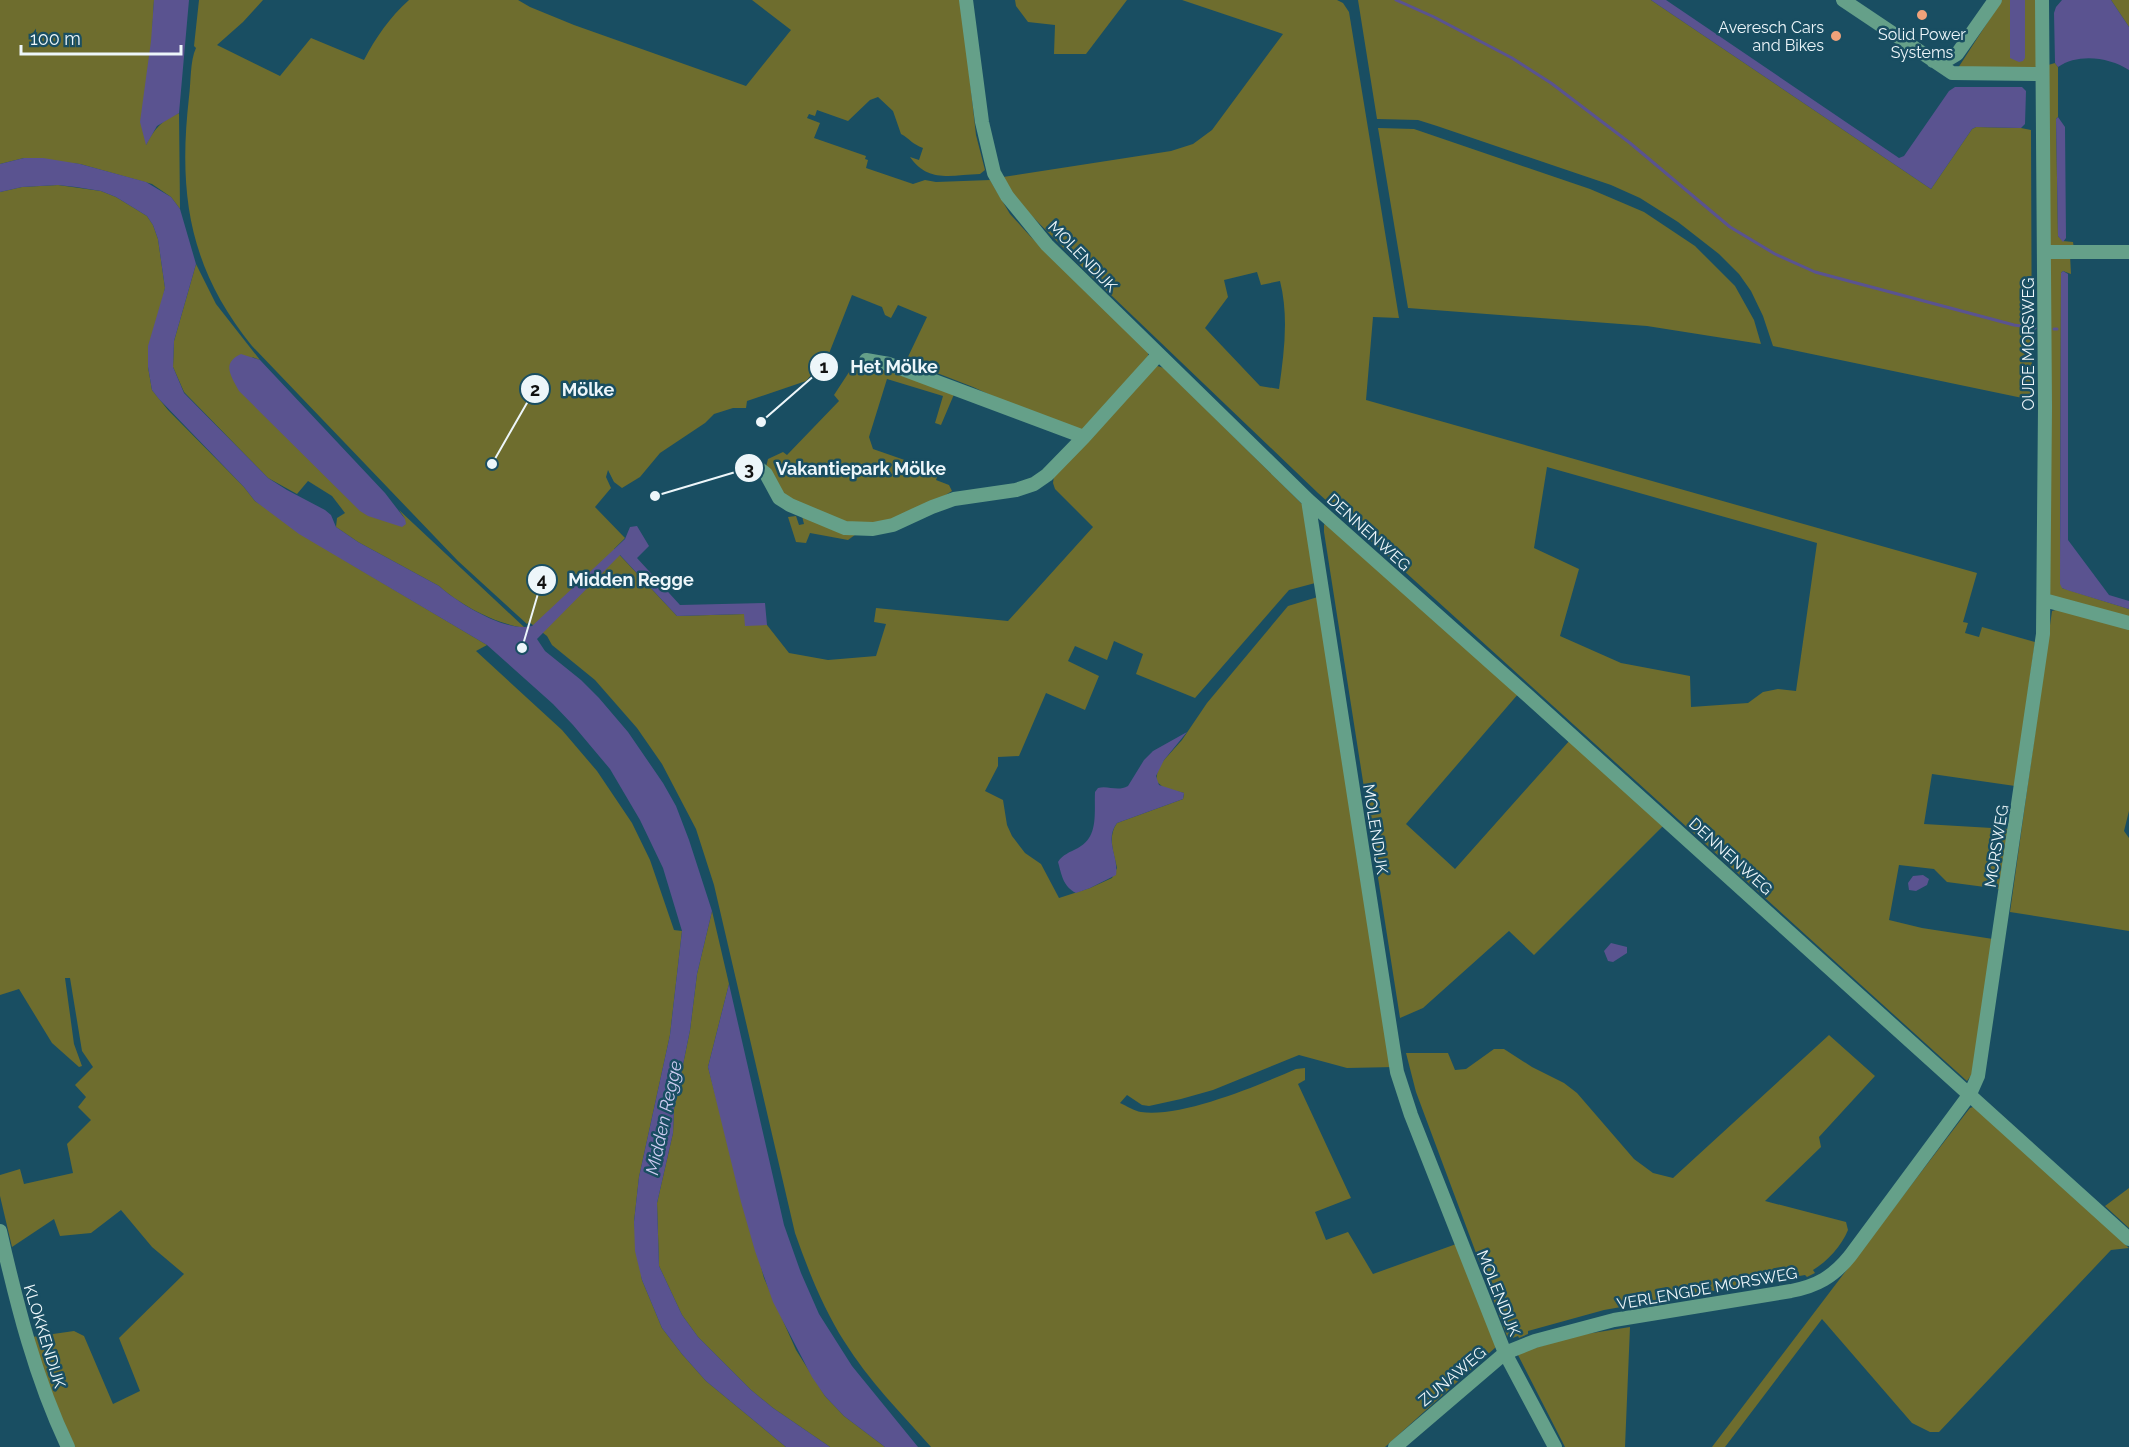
<svg xmlns="http://www.w3.org/2000/svg" width="2129" height="1447" font-family="Raleway,sans-serif">
<style>
.green{fill:#6e6d2e;fill-rule:evenodd}
.water{fill:#5a5390}
.lines{fill:none;stroke-linecap:round;stroke-linejoin:round}
.stream{stroke:#5a5390;stroke-width:3}
.minor{stroke:#65a089;stroke-width:14}
.poi-dot{fill:#f0a27a;stroke:#194e62;stroke-width:2}
.labels{text-anchor:middle;stroke-width:5;stroke-linejoin:round;paint-order:stroke}
.poi-label{font-size:16px;fill:#edf6fa;stroke:#194e62;text-anchor:end}
.street-label{font-size:16px;fill:#edf6fa;stroke:#194e62}
.water-label{font-size:18px;font-style:italic;fill:#cfcdf2;stroke:#194e62}
.leader{fill:none;stroke:#edf6fa;stroke-width:2}
.callout-dot{fill:#edf6fa;stroke:#194e62;stroke-width:2}
.mark-label{font-size:18px;text-anchor:middle;font-weight:bold;fill:#111}
.callout-label{font-size:18px;text-anchor:middle;font-weight:bold;fill:#edf6fa;stroke:#194e62;stroke-width:5;stroke-linejoin:round;paint-order:stroke}
</style>
<rect width="100%" height="100%" fill="#194e62"/>
<path class="green" d="M0,0h154l-8,145c8,-16 16,-25 33,-32l1,96 -9,-12 -19,-13 -72,-20 -56,-6 -24,6z
M199,0h64l-20,22 -26,23 63,31 31,-38 53,22c12,-23 26,-43 45,-60h109l12,7 44,18 172,61 45,-56 -39,-30h209l15,135 9,35 -5,4c-29,1 -52,9 -70,-17l9,3 4,-12c-11,-4 -13,-9 -22,-14l-8,-23 -15,-14 -8,3 -22,21 -31,-11 -2,6 -6,-2 -2,4 13,5 -6,15 52,18 -1,3 3,1 -2,8 47,16 12,-4 11,2 54,-2 20,34 20,22 118,115v5l-63,74 -25,-3 -87,-40 -67,-26 21,-44 -29,-12 -7,13 -6,-3 -3,-8 -30,-12 -24,61 -22,25 -59,20 -1,7h-13l-19,6 -9,9 -45,30 -20,24 -18,11 -8,-6 -6,-12 -2,7 5,11 -16,19 30,31 -11,11 63,67 68,-2 1,11h21l22,28 39,7 48,-4 10,-32 -12,-2 2,-14 132,13 85,-94 -38,-38 -2,-6 1,-8 100,-110 10,3 140,138 15,76 -30,8 -94,108 -59,-24 7,-20 -29,-13 -7,19 -32,-14 -7,15 31,15 -14,34 -39,-17 -27,63 -21,1v9l-13,25 18,9 4,25 5,11 13,17 16,11 18,34 31,-10 22,-10 5,-10c-3,-15 -10,-31 0,-45l66,-24 1,-6 -20,-5 -8,-7 2,-13 6,-8 18,-20 25,-37 81,-97 33,-10 74,471 -48,1 -48,-13 -86,35 -32,9 -32,7 -7,-1 -15,-10 -7,8c7,3 14,8 21,9 40,6 118,-27 155,-43l9,-1v12l-7,4 53,114 -36,14 11,28 22,-8 25,42 86,-31 37,104 -111,100h-454c-30,-34 -63,-67 -87,-106 -21,-33 -36,-71 -49,-108l-81,-348 -18,-56 -34,-65 -25,-36 -42,-48 -43,-35 -5,-9 -18,-14 -2,2 -69,-63 -206,-215c-63,-78 -74,-152 -63,-249 2,-14 1,-37 7,-49l-2,-2z
M1015,0h112l-41,54h-32l1,-29 -27,-3 -12,-16z
M1182,0h155l6,3 6,9 50,306 -26,-1 -7,83 611,173 -14,49 5,1 -3,10 14,4 3,-10 53,15 -20,144 -83,-12 -8,50 85,5 -9,60 -53,-7 -13,-13 -35,-4 -10,55 33,8 71,11 -21,135 -5,7 -649,-588 -229,-219 -62,-63 -17,-21 -7,-13 168,-26 22,-7 19,-14 71,-96zM1257,272l4,13 19,-4c9,36 4,72 -1,108l-19,-3 -55,-58 23,-31 -4,-17zM1547,467l270,76 -21,148 -18,-2 -15,3 -15,11 -57,4 -1,-31 -69,-13 -61,-27 19,-67 -45,-21z
M1358,0h293l280,189 41,-60 4,-2 45,1 10,2 1,270 -259,-54 -10,-30 -12,-25 -12,-17 -20,-20 -41,-32 -38,-24 -29,-13 -174,-59 -19,-6 -41,-1z
M2002,0h8v58h15v-58h13l-1,66 -2,1 -77,1z
M2111,0h18v27z
M2055,63l3,4v50l-2,2 2,117 5,5 10,1 1,7 -26,-2v-182z
M1378,128l36,1 176,60 54,23 51,34 40,40 19,34 7,24 -114,-18 -239,-18z
M58,185l43,6 15,6 31,19 6,9 5,14 7,49 -17,79 4,23 16,20 76,77 11,14 94,62 138,82 -11,6 86,79 35,41 35,52 18,37 24,70 8,1 -12,104 -31,142 -5,45 8,58 20,48 20,26 24,27 80,66h-711l-23,-51 -20,-59 42,-6 10,5 29,68 27,-13 -21,-53 65,-64 -32,-27 -31,-37 -30,23 -31,3 -6,-17 -42,28 -12,-51v-21l20,-6 4,15 49,-11 -6,-29 24,-24 -13,-13 8,-10 -11,-12 18,-18 -11,-16 -12,-73h-5l9,66 8,22 -3,1 -27,-24 -33,-54 -19,6v-803l22,-5z
M2070,255l1,19 -8,-3 -2,2 -1,257 2,58 67,21v12l-78,-25 -3,-6v-332z
M196,264l20,40 44,56 -8,-3 153,162 -6,-9 126,118c-29,-4 -65,-23 -86,-42l-81,-44 -22,-15 1,-9 8,-5 -13,-17 -24,-15 -11,13 -29,-16 -84,-86 -11,-25 1,-26z
M859,364h17l79,28 -14,33 -6,-2 8,-27 -56,-17 -18,58 4,12 66,23 -3,8 13,5 3,6 -21,13 -38,16 -37,5 -67,-23 -23,-35 2,-8 15,-7 4,3 52,-54 -5,-6 19,-29z
M796,516l3,9 5,-1 -2,-8 57,16 -11,8 -38,-7 -4,10 -10,-1 -8,-25z
M1327,521l192,172 -113,131 49,45 115,-129 94,85 -130,130 -25,-24 -86,77 -23,10 -76,-486v-7z
M2059,609l70,19v183l-5,20 5,7v93l-119,-19 42,-301z
M712,911l17,73 -21,83 56,211 32,72 29,46 19,20 41,31h-55l-57,-39 -22,-18 -53,-53 -16,-22 -23,-49 -2,-63 16,-70 1,-24 16,-79 7,-56z
M1829,1035l46,41 -56,61 2,10 -56,54 81,21 2,8c-6,15 -21,32 -35,40l2,3 -8,4 -2,-2 -201,35 -76,21v3l-9,4 -1,-2 -8,3 -3,-3 -91,-244 -10,-39h42l7,17 11,-1 28,-20h10l28,18 32,16 13,10 57,66 19,14 20,5z
M1976,1106l153,142 -18,2 -172,182h-9l-18,-9 -90,-104 -97,128h-13l254,-334 4,-5z
M2129,1188v40l-24,-22z
M1630,1327l-5,120h-60l-48,-94 63,-18z"/>
<path class="water" d="M154,0h35l-10,113 -22,13 -11,19 -6,-23 11,-81z
M1651,0h15l233,158 5,-2 45,-65 6,-4h67l4,4 -1,33 -4,4 -45,-1 -4,2 -41,60z
M2010,0h15v58l-2,3 -4,1 -9,-4z
M2062,0h49l18,27v43c-20,-13 -51,-17 -71,-3l-3,-4 -1,-50 2,-6z
M2058,117l7,10 1,111 -3,4 -5,-6 -2,-117z
M24,158h19l37,6 66,18 25,15 9,12 16,55 -22,77 -1,26 11,26 84,85 19,12 38,20 6,5 5,12 22,15 81,44c19,17 67,47 93,40l93,-87 5,-12 7,-1 12,20 -12,12 43,47 85,-2 2,22 -22,1 -1,-12 -67,2 -57,-61 -83,84 8,12 36,29 18,18 29,34 35,51 13,23 13,34 23,71 -15,63 -7,56 -16,79 -1,24 -16,70 2,63 23,49 16,22 53,53 22,18 57,39h-44l-80,-66 -24,-27 -20,-26 -20,-48 -7,-29 -1,-29 5,-45 31,-142 12,-104 -19,-63 -23,-48 -30,-51 -37,-44 -20,-21 -66,-59 -188,-111 -44,-33 -11,-14 -85,-88 -7,-9 -4,-23v-21l17,-58 -7,-49 -5,-14 -6,-9 -31,-19 -15,-6 -25,-4 -18,-2 -36,2 -22,5v-28z
M2063,271l5,3v266l41,55 20,6v8l-62,-19 -5,-2 -2,-4 1,-311z
M241,354l19,6 125,133 20,26 1,5 -4,3 -34,-11 -8,-5 -121,-120c-8,-15 -18,-28 2,-37z
M1187,732l-23,28 -8,16 3,9 25,8 -1,6 -66,24c-13,17 2,34 -1,52l-26,13 -14,5c-13,-7 -14,-17 -18,-31 4,-7 12,-10 20,-14 21,-11 16,-35 17,-56l3,-4c10,-3 19,4 30,-2l16,-26 9,-9z
M1923,875l6,4 -2,6 -11,6 -7,-1 -1,-7 5,-7z
M1611,943l16,4v6l-14,9 -5,-1 -4,-10z
M729,984l55,241 17,48 18,41 33,52 66,81h-33l-41,-31 -19,-20 -13,-19 -39,-75 -18,-51 -14,-49 -33,-135z"/>
<g class="lines">
<path class="stream" d="M1396,0l38,17 78,41 39,25 79,60 100,84 45,27 40,18 199,53 21,3
M2054,329h3"/>
<path class="minor" d="M966,0l16,122 12,51 13,23 40,49 261,255 219,195 602,544
M1843,0l109,73 90,1
M1933,61l14,-1 10,-6 38,-54
M2044,252h85
M866,360l23,4 195,73
M755,465l11,9 13,24 11,7 55,23 28,1 20,-4 39,-18 22,-8 62,-9 18,-6 13,-9 37,-38 74,-82
M1308,500l89,572 14,43 94,238 30,-12 79,-21 177,-29c26,-5 42,-14 59,-35l120,-162 8,-18 65,-442 2,-227 -3,-407
M2044,600l85,23
M0,1231c17,74 35,147 68,216
M1395,1447l110,-94 50,94"/>
</g>
<g class="poi-dot">
<circle cx="1922" cy="15" r="6"/>
<circle cx="1836" cy="36" r="6"/>
</g>
<g class="labels">
<g class="poi-label">
<text x="1824" y="33">Averesch Cars<tspan x="1824" dy="18">and Bikes</tspan></text>
<text x="1922" y="40" text-anchor="middle">Solid Power<tspan x="1922" dy="18">Systems</tspan></text>
</g>
<g class="street-label">
<text transform="translate(1083 256) rotate(46)" y="6">MOLENDIJK</text>
<text transform="translate(2028 344) rotate(-90)" y="6">OUDE MORSWEG</text>
<text transform="translate(1369 532) rotate(42)" y="6">DENNENWEG</text>
<text transform="translate(1376 829) rotate(81)" y="6">MOLENDIJK</text>
<text transform="translate(1996 846) rotate(-81)" y="6">MORSWEG</text>
<text transform="translate(1731 856) rotate(42)" y="6">DENNENWEG</text>
<text transform="translate(1707 1288) rotate(-10)" y="6">VERLENGDE MORSWEG</text>
<text transform="translate(1499 1293) rotate(68)" y="6">MOLENDIJK</text>
<text transform="translate(45 1336) rotate(73)" y="6">KLOKKENDIJK</text>
<text transform="translate(1452 1376) rotate(-40)" y="6">ZUNAWEG</text>
</g>
<g class="water-label">
<text transform="translate(664 1118) rotate(-78)" y="6">Midden Regge</text>
</g>
</g>
<path class="leader" d="M761 422L824 367M492 464L535 389M655 496L749 468M522 648L542 580"/>
<g class="callout-dot">
<circle cx="761" cy="422" r="6"/>
<circle cx="492" cy="464" r="6"/>
<circle cx="655" cy="496" r="6"/>
<circle cx="522" cy="648" r="6"/>
<circle cx="824" cy="367" r="15"/>
<circle cx="535" cy="389" r="15"/>
<circle cx="749" cy="468" r="15"/>
<circle cx="542" cy="580" r="15"/>
</g>
<g class="mark-label">
<text x="824" y="373">1</text>
<text x="535" y="396">2</text>
<text x="749" y="475">3</text>
<text x="542" y="586">4</text>
</g>
<g class="callout-label">
<text x="894" y="373">Het Mölke</text>
<text x="588" y="396">Mölke</text>
<text x="861" y="475">Vakantiepark Mölke</text>
<text x="631" y="586">Midden Regge</text>
</g>
<path d="M21 45v9h160v-9" fill="none" stroke="#edf6fa" stroke-width="3"/>
<text x="30" y="45" font-size="18" fill="#edf6fa" stroke="#194e62" stroke-width="4.5" paint-order="stroke">100 m</text>
</svg>
